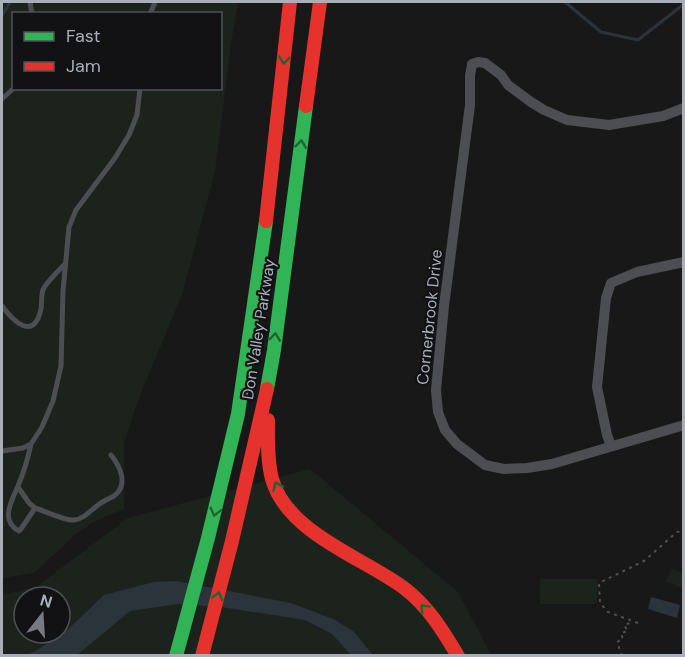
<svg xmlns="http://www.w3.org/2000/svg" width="685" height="657" font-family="'DM Sans',sans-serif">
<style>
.green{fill:#1c231d;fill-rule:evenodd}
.water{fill:#2b343b}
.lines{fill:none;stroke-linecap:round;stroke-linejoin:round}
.stream{stroke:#2b343b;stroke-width:3}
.path{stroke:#4e5053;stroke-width:2;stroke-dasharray:3 4.5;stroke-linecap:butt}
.lane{stroke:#4c4e52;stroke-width:5}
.street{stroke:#4c4e52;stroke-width:10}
.fast{stroke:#30b455;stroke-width:14}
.jam{stroke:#e5322d;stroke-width:14}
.oneway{stroke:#216335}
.labels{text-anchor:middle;stroke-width:4.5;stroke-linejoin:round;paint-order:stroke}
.street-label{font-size:16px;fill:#a9afb9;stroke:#121215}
</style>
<rect width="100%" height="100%" fill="#181819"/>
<path class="green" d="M2,2h236l-7,42 -16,127 -32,121 -46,111 -13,40v66l-27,11 -20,13 -43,40 -32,5zM14,14h206v74h-206z
M310,469l148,123 33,63h-489v-60l34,-8 92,-69zM24,597h36v36h-36z
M672,568l11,5v16l-17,-8z
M540,579h57v25h-57z"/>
<path class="water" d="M176,581l115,22 42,16 20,12 20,24h-22l-19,-21 -27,-14 -84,-13 -43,-3 -48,7 -53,44 -54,1 11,-4 30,-19 40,-38 50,-13z
M651,597l29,8 -3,13 -29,-9z"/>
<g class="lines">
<path class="stream" d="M565,2l36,30 37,8 46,-36
M2,16l8,-14"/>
<path class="path" d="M638,623l-30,-11 -8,-9 -1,-20 45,-22 33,-29 7,-1
M622,656l-5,-14 6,-3 -2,-6 7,-2 -4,-6 9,-3"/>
<path class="lane" d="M30,2l2,12
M150,14l5,-12
M2,99l12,-11
M2,306c11,15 32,36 39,3 1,-6 0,-14 2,-19 2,-6 17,-21 22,-26
M31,444c-3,14 -7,28 -13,42 -7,16 -18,35 1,45l2,-2 14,-21c10,3 30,13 39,12 10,-1 16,-9 24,-15 5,-4 10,-6 16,-9 15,-11 6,-30 -3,-41
M2,451l21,-3 8,-4 11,-17 11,-26 8,-35 2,-75 6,-64 7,-17 39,-52 14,-23 8,-20 3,-27
M18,487l11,16 6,5"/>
<path class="street" d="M684,108l-21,8 -54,9 -42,-5 -23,-10 -13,-8 -23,-17 -7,-10 -16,-12 -7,-1 -6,2 -2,12v29l-26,201 -8,84 2,22 7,18 12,14 28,21 19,4 23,-1 25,-4 132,-39
M611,446l-4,-11 -10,-48 9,-89 5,-15 26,-11 47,-10"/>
<path class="fast" d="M267,389l7,-39 32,-244
M176,656l32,-118 30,-124 28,-193"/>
<path class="jam" d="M306,106l14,-104
M266,221l24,-219
M268,420c0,19 -1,40 4,59 15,54 92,79 132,109 24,18 39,43 54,68
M202,656l30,-115 35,-152"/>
</g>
<defs><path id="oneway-chevron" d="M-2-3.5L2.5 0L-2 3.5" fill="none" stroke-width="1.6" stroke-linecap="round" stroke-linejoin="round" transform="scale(1.5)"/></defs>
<g class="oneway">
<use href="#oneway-chevron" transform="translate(284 60) rotate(96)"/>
<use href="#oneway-chevron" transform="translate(301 144) rotate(-83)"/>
<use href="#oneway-chevron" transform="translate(275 337) rotate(-83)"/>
<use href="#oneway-chevron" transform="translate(277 486) rotate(-114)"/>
<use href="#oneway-chevron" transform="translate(215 512) rotate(104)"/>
<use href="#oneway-chevron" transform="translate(218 596) rotate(-75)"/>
<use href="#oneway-chevron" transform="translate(424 608) rotate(-133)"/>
</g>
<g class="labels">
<g class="street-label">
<text transform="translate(429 317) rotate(-84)" y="6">Cornerbrook Drive</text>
<text transform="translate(258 329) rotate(-81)" y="6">Don Valley Parkway</text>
</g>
</g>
<rect width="685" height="657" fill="none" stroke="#a9afb9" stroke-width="6"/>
<rect x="12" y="12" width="210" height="78" fill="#121215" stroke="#4e5157" stroke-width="1.5"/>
<rect x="24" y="32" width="30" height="9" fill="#30b455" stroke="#4e5157" stroke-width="1.5"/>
<text x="66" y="42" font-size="18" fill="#a9afb9">Fast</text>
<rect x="24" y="62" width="30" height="9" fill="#e5322d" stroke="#4e5157" stroke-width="1.5"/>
<text x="66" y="72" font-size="18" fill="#a9afb9">Jam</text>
<g transform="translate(42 615) rotate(17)"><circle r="28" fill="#121215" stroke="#4e5157" stroke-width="1.5"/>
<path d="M0-4.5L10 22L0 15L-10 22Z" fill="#767a81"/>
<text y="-9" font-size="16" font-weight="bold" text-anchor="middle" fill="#a9afb9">N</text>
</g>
</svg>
